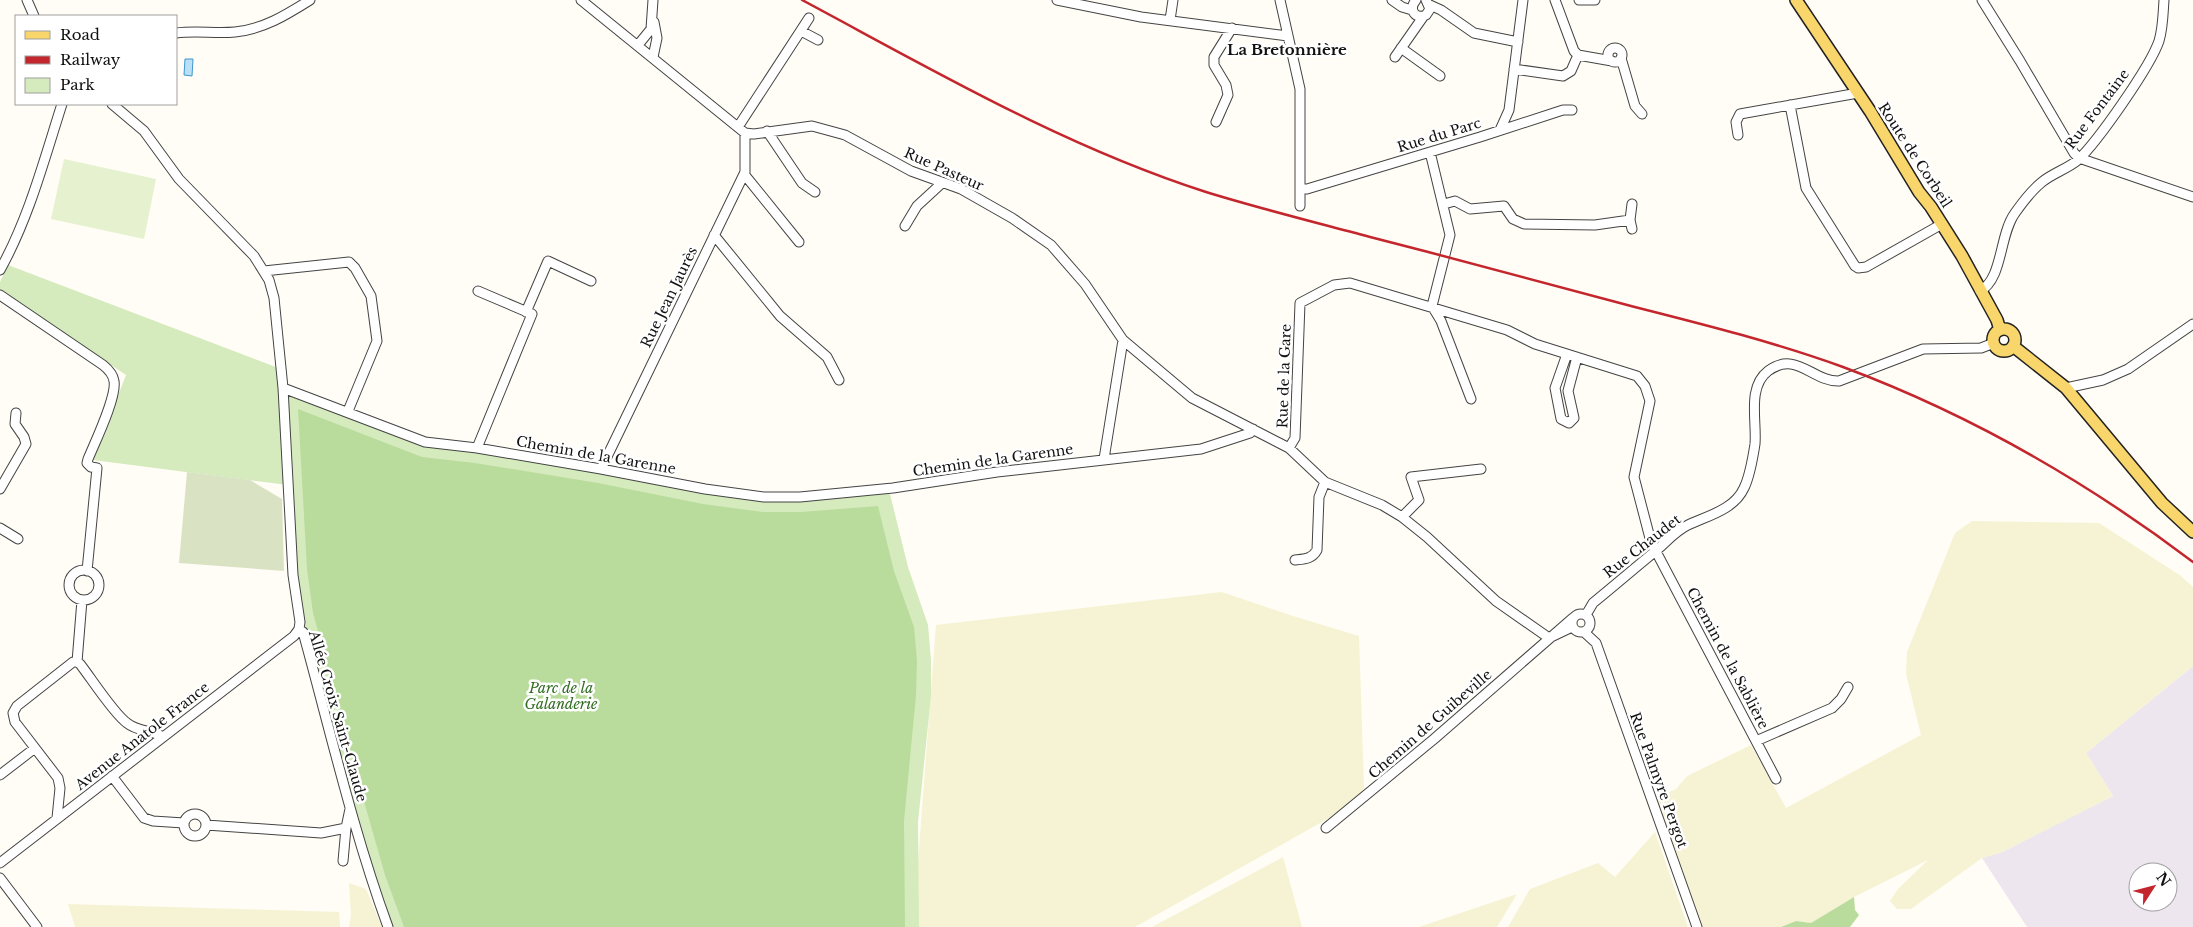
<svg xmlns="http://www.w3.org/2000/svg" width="2193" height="927" font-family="'Libre Baskerville',serif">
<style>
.industrial{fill:#eee6ef;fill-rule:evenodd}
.farmland{fill:#f6f3d4}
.green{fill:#d5ebbd}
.forest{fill:#b9dc9c}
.cemetery{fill:#d9e3c4}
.pitch{fill:#e6f2cf}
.water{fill:#b9e0f7;stroke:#3f96cf}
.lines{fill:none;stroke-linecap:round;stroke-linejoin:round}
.minor-casing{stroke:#444;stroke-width:11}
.major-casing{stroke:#222;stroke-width:14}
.minor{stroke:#fff;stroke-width:9}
.major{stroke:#f9d66b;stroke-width:11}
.rail{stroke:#c4262e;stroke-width:2.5}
.labels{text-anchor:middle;stroke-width:5;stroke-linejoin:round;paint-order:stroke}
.street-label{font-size:14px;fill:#111;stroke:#fff}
.park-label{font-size:14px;font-style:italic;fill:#2f6b1f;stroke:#fff}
.neighbourhood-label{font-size:15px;font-weight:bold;fill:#111;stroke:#fff}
</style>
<rect width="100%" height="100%" fill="#fffdf5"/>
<path class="industrial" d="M2193,666v261h-166l-45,-69 20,-6 111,-56 -27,-43zM2138,872h30v30h-30z"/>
<path class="farmland" d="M1972,521l127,2 82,53 12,11v79l-107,87 27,43 -111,56 -20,6 -71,51h-14l-7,-8 8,-12 30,-29 -74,37 -43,26 -15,-2 -15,6h-80l-47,-128 22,-10 11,-13 64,-31 35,63 135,-73 -15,-61 1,-22 48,-119z
M1222,592l71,24 66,20 5,152 -10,16 -219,123h-222l23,-302z
M1655,832l33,95h-180l22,-38 68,-26 17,14z
M1283,857l19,70h-150z
M349,883l17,6 16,38h-33l2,-12z
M1517,894l-20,33h-78z
M68,904l271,8 1,15h-265z"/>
<path class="green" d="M8,265l273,104 2,19 142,55 339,54 125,-7 19,77 20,58 3,35v36l-13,126 1,105h-531l-88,-305 -12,-137 -195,-25 33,-85 -126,-85v-8z"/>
<path class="forest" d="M298,409l124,48 53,6 123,20 105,21 60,8h38l77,-6 16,65 20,56 3,34 -1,34 -12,126 1,106h-501l-19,-52 -20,-70 -52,-192 -6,-44z
M1854,897l1,13 4,5 -9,12h-69l15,-6 15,2z"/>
<path class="cemetery" d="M187,472l63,8 32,19 2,72 -105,-8z"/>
<path class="pitch" d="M64,159l92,20 -12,60 -93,-20z"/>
<path class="water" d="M185,59h8l-1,17 -8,-1z"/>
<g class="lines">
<g class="minor-casing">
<path id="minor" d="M27,0l7,16
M581,0l164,133 9,1 58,-8 33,9 66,36 50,18 51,29 39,27 34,39 38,56 69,58 97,50 36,34 57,23 20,12 25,20 69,64 53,37 23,-11
M1057,0l84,17 147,19
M1280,0l20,89v117
M1392,0l10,7 10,3
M1416,0c-8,9 -1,20 10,15l4,-6 -4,-9
M1555,0l19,51 4,4 34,6
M1579,0h16
M1982,0l38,61 54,92 5,5 114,39
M1430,5l11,5 33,23 44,9
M1170,20l3,-20
M801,31l17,9
M176,33c22,-3 38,1 59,-1 29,-3 51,-17 75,-32
M638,45l13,-16 2,-29
M1401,48l39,28
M1608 55a7 7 0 1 1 14 0a7 7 0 1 1-14 0Z
M653,57l4,-19 -3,-16
M1395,57l28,-40
M1621,58l14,48 7,8
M1514,69l49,7 8,-5 7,-16
M1790,105l16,83 49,78 3,2 8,-1 76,-43
M1216,122l12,-27 -2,-10 -12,-20v-8l18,-29
M738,127l71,-109
M1500,130l9,-20 14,-110
M767,131l35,52 13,9
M1738,135l-2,-13 4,-8 118,-21
M1430,152l20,83 -18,71
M744,174l55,68
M1300,189h7l173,-52 83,-27h9
M1444,204l11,-3 15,8 34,-3 9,13 11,5 71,1 35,-5
M1632,204l-2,16 2,9
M905,226l12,-20 25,-23
M714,235l66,81 47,41 12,23
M0,270c29,-52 44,-110 62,-166
M264,271l85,-9 6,6 16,28 6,45 -29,70
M1980,291c23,-12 19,-56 35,-78 7,-10 17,-23 27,-31 11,-9 25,-13 36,-22 20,-19 72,-93 81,-119 4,-13 4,-27 5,-41
M0,295l103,70c5,4 10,9 11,16 3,16 -19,61 -26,78l-1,4 4,4 6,1 -10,103
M1432,306l9,15 30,78
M526,312l22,-51 43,20
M1567,354l-12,34 6,31 8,4 5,-5 -6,-27 9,-34
M283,388l142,54 52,6 124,21 104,20 59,8h36l93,-9 104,-16 204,-23 49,-16 3,-4
M2066,388l37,-8 25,-11 65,-45
M477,448l55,-134 -54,-23
M1289,448l6,-10 5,-135 34,-18 16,-2 157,47 28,14 102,32 8,10 5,15 -16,76 17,65 125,237
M1104,459l19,-119
M601,469l144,-297v-39
M0,489l26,-45 -2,-7 -9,-13 1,-11
M1402,517l17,-17 -8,-23 70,-8
M0,528l18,11
M1295,560c10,-1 17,-1 22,-10l2,-53 6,-15
M69 585a15 15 0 1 1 30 0a15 15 0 1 1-30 0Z
M1572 623a9 9 0 1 1 18 0a9 9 0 1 1-18 0Z
M1586,615l7,-12c22,-18 43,-36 65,-54 9,-8 19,-19 30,-24 19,-9 46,-15 56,-37 6,-12 9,-31 11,-44 2,-23 -8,-57 13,-73 28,-21 45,11 71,10l84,-32 58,-1 13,-5
M299,629l4,3c27,98 50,199 85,295
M1584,632l12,11 101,284
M77,662l3,2c11,14 34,50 47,59 11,9 25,7 36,14
M77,662l5,-62
M1756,741l76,-33 9,-9 7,-12
M0,775l35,-27
M112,776l32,42 9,3 31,2
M184 825a11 11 0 1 1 22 0a11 11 0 1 1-22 0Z
M57,818l3,-30 -2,-10 -43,-56 -2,-9 4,-7 56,-44h4
M206,825l115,8 25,-5
M1326,828l108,-89 139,-121
M343,861l3,-33 4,-19
M0,863l294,-227 5,-7 1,-7 -7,-47 -10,-187 -9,-90 -5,-18 -15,-24 -75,-77 -35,-48 -32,-27
M0,878l37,49"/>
</g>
<g class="major-casing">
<path id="major" d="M1796,0l74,111 49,81 12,15 31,49 35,64 3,10
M1993 340a11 11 0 1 1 22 0a11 11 0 1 1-22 0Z
M2013,346l53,42 96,115 31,29"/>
</g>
<use href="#minor" class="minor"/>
<use href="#major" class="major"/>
<path class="rail" d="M802,0c131,70 261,146 404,192 55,17 112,31 168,46 86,22 172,45 257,68 71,18 143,36 212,61 126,47 243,114 350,195"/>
</g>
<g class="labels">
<g class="street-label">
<text transform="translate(2097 109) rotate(-53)" y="5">Rue Fontaine</text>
<text transform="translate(1439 135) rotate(-17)" y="5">Rue du Parc</text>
<text transform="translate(1915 155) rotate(57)" y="5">Route de Corbeil</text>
<text transform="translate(944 169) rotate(24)" y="5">Rue Pasteur</text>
<text transform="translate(669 297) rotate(-64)" y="5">Rue Jean Jaurès</text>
<text transform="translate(1284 376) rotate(-88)" y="5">Rue de la Gare</text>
<text transform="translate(596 455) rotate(10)" y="5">Chemin de la Garenne</text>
<text transform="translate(993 460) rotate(-8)" y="5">Chemin de la Garenne</text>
<text transform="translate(1642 546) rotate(-38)" y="5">Rue Chaudet</text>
<text transform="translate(1728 658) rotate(62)" y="5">Chemin de la Sablière</text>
<text transform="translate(338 716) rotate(74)" y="5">Allée Croix Saint-Claude</text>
<text transform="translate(1430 724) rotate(-41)" y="5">Chemin de Guibeville</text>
<text transform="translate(142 736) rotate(-38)" y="5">Avenue Anatole France</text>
<text transform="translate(1659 780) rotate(70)" y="5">Rue Palmyre Pergot</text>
</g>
<g class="park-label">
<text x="561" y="693">Parc de la<tspan x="561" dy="16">Galanderie</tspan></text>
</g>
<g class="neighbourhood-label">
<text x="1287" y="55">La Bretonnière</text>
</g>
</g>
<rect x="15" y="15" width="162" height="90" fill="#ffffff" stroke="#a0a0a0"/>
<rect x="25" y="31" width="25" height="8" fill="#f9d66b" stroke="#a0a0a0"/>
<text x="60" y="40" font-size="15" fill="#111111">Road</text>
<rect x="25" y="56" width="25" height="8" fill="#c4262e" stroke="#a0a0a0"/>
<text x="60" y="65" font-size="15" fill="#111111">Railway</text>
<rect x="25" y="78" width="25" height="15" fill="#d5ebbd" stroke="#a0a0a0"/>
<text x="60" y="90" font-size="15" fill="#111111">Park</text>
<g transform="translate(2153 887) rotate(54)"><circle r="24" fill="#ffffff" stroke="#a0a0a0"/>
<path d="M0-4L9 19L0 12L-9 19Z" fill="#c4262e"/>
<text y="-8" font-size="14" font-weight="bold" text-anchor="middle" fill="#111111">N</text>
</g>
</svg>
